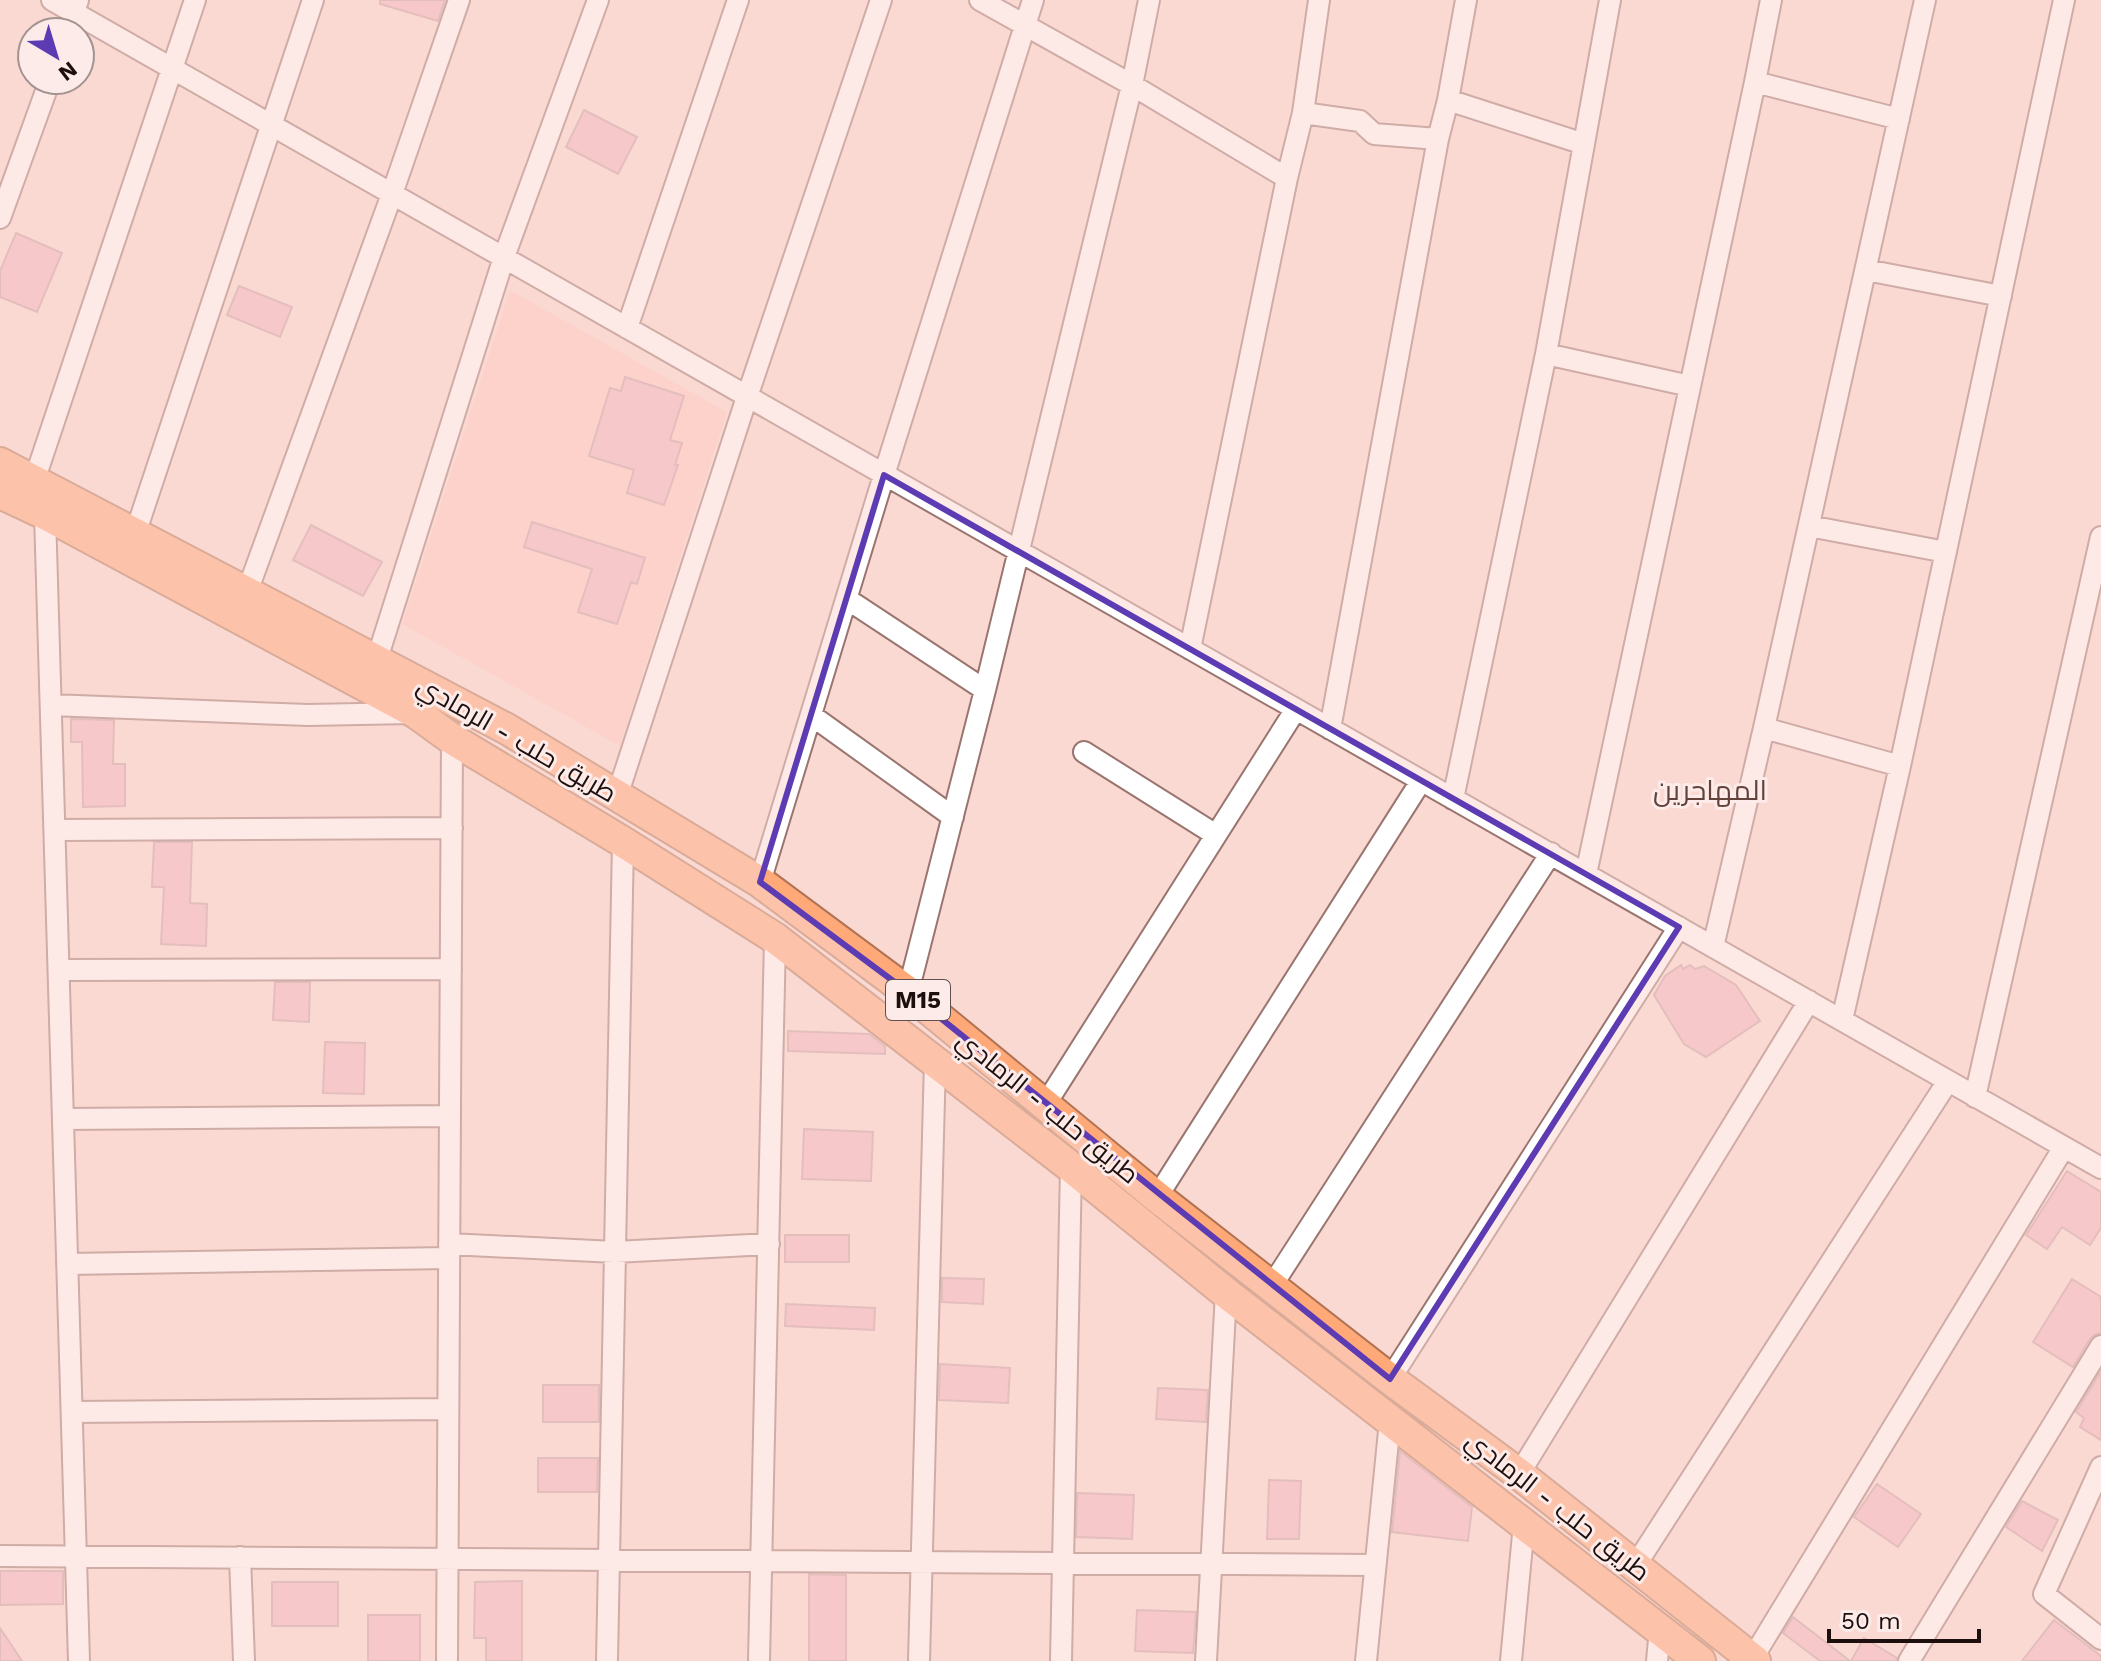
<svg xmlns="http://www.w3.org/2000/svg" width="2101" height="1661" font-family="'Work Sans',Cairo,sans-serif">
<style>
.built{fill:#fccbc2}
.building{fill:#f2b4bc;stroke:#c69ea3;stroke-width:2}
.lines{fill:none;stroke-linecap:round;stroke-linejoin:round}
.minor-casing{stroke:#9a756f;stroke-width:24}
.highway-casing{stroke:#b07353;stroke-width:34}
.minor{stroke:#fff;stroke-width:20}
.highway{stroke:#ffa978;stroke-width:30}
.marked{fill:none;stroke:#5c3bb3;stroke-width:6;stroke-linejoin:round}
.labels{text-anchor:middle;stroke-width:6;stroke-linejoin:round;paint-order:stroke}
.shield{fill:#fcebe8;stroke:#5f514f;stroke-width:2}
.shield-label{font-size:24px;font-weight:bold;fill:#1c0f0d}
.street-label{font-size:26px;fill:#1c0f0d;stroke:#fcebe8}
.neighbourhood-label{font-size:28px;fill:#63423c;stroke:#fcebe8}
</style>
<rect width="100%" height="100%" fill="#fbd9d3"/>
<path class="built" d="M510,290l217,122 -107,334 -218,-122z"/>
<path class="building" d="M380,0h65l-7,21 -58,-17z
M584,110l53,27 -19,37 -52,-27z
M16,233l46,20 -25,59 -37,-15v-26z
M239,286l53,21 -12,30 -53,-22z
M625,377l59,19 -14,44 12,3 -7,22h3l-14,40 -37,-12 7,-23 -45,-14 21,-68 11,3z
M532,522l113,36 -8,26 -6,-2 -14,42 -39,-12 14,-43 -68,-22z
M311,525l71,37 -19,34 -70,-36z
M71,719l43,1 -1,44h12v42l-42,1 -1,-65h-11z
M154,842h38l-2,61 17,1 -1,42 -45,-2 3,-57h-12z
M1681,965l2,4 7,-4 5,4 9,-3 32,19 24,36 -54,36 -22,-13 -30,-49 11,-19z
M275,982h35l-1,40 -36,-2z
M788,1031l81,3 16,12v8l-97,-3z
M325,1042l40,1 -1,51 -41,-1z
M804,1129l69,3 -2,49 -69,-2z
M2067,1171l34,21v36l-11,17 -28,-18 -15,22 -21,-14z
M785,1235h64v27h-64z
M942,1278l42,1 -1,25 -41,-2z
M2072,1279l29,18v36l-5,1 -6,5 -17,28 -40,-25z
M786,1304l89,4 -1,22 -89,-4z
M940,1364l70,4 -2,35 -69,-3z
M2101,1371v69l-21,-13 4,-9 -8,-6z
M543,1385h56v37h-56z
M1158,1388l50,2 -2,32 -50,-3z
M1400,1451l72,56 -4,34 -76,-9z
M538,1458h60l-1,34h-59z
M1269,1480l32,1 -2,58h-32z
M1877,1484l44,30 -23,33 -44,-30z
M1077,1493l57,2 -2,44 -56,-2z
M2022,1501l36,19 -16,31 -36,-24z
M0,1571h63v33l-63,1z
M809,1574l37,1v86h-37z
M522,1581v80h-36v-23h-12l1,-56z
M272,1582h66v44h-66z
M1137,1610l59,2 -3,41 -58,-2z
M368,1615h52v46h-52z
M1793,1617l57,44h-30l-37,-28z
M2054,1620l47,36v5h-79z
M0,1628l22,33h-22z
M1864,1638l33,20 -1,3h-45z"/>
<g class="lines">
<g class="minor-casing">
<path id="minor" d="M52,0l2049,1168
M980,0l152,85 155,93
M67,32l11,-32
M1755,82l144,37
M1448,100l136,44
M1303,113l57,8 14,13 64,5
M0,218l50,-138
M1866,270l135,26
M627,328l111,-328
M1546,354l144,32
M34,481l161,-481
M45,514l34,1147
M1809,526l137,26
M135,534l178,-534
M247,592l145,-398 67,-194
M847,599l138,91
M1190,649l97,-471 16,-65 16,-113
M377,659l127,-402 94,-257
M51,705l257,10 104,-2
M811,715l142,102
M1764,728l136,38
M1330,729l108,-590 10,-39 18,-100
M1084,752l132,83
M617,796l130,-399 134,-397
M1453,799l93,-445 64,-354
M55,830l397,-2
M1586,874l169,-792 16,-82
M760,882l124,-407 149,-475
M1713,947l51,-219 161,-728
M59,970l392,-1
M908,992l77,-302 147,-605 17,-85
M1842,1020l58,-254 164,-766
M1975,1097l126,-560
M1045,1105l251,-396
M63,1119l387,-3
M1157,1197l264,-416
M449,1244l166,8 154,-8
M67,1264l382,-6
M1271,1287l280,-434
M1390,1379l289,-452
M72,1412l376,-3
M2101,1467l-57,127 57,45
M1519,1474l290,-473
M0,1556l1375,9
M240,1557l4,104
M1635,1566l313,-485
M1752,1659l312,-512
M447,1661l5,-922
M607,1661l16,-819
M759,1661l16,-723
M919,1661l16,-600
M1061,1661l10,-494
M1206,1661l20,-368
M1366,1661l24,-240
M1511,1661l13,-137
M1657,1661l3,-32
M1909,1661l192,-315"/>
</g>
<g class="highway-casing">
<path id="highway" d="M0,463l507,266 253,153 148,110 249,205 233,182 129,95 236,187
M0,493l45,21 371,199 36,26 171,103 152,96 296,229 155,126 474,368"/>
</g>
<use href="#minor" class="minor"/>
<use href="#highway" class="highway"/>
</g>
<path d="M0 0H2101V1661H0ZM884,475l795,452 -289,452 -482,-387 -148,-110z" fill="#fbd9d3" fill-opacity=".55" fill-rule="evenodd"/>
<path class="marked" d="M884,475l795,452 -289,452 -482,-387 -148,-110z"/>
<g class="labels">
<rect class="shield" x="886" y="980" width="64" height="40" rx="6"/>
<g class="shield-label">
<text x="918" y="1008">M15</text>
</g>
<g class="street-label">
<text transform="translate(517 739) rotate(30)" y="9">طريق حلب - الرمادي</text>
<text transform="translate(1048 1107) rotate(39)" y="9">طريق حلب - الرمادي</text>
<text transform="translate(1558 1506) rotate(38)" y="9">طريق حلب - الرمادي</text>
</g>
<g class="neighbourhood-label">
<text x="1710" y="800">المهاجرين</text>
</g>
</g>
<g transform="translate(56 56) rotate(142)"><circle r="38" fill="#fcebe8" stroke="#a29390" stroke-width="2"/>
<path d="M0-6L14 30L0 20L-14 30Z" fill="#5c3bb3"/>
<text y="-12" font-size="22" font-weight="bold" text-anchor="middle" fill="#1c0f0d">N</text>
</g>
<path d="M1829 1629v12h150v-12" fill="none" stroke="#1c0f0d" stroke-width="4"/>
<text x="1841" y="1629" font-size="24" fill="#1c0f0d" stroke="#fcebe8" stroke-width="6" paint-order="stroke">50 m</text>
</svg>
